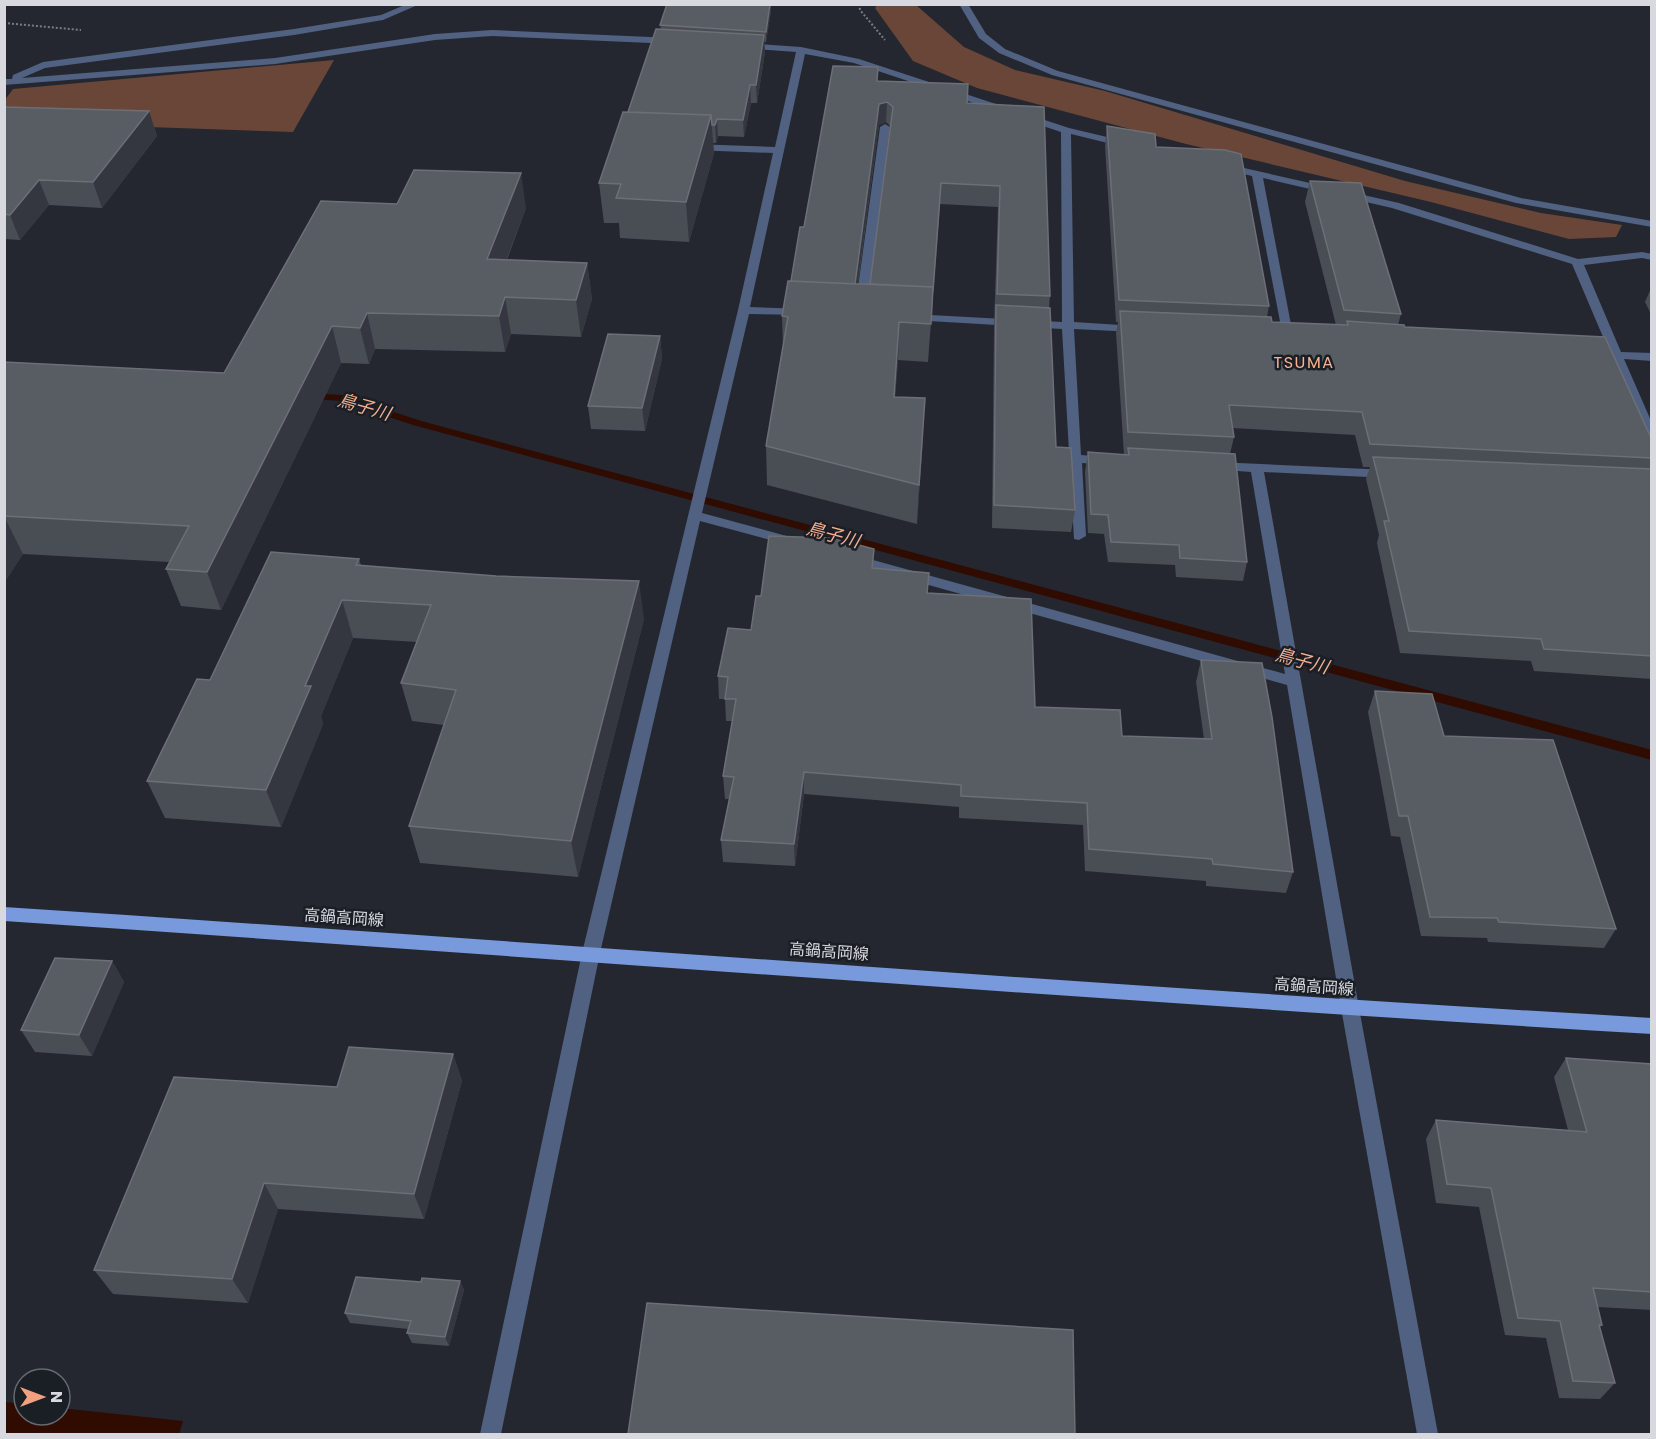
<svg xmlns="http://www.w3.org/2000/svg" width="1656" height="1439" font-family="Poppins,'Noto Sans JP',sans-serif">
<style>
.green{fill:#694638}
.water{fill:#2f0b00}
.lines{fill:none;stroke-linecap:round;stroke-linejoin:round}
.stream{fill:#2f0b00;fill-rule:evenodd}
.path{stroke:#797c82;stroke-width:2;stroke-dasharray:2 2;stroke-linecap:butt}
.minor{fill:#516181;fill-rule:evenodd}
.major{fill:#7899dc;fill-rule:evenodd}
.wall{fill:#494d54;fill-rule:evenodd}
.shaded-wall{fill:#34373f}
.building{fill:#585c63;stroke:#6c6f76;stroke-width:1.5}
.labels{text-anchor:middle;stroke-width:5;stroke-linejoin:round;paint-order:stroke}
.far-quarter-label{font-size:16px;letter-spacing:1.5px;fill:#feb191;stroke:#1a1e25}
.street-label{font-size:16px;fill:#d7d9de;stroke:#1a1e25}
.water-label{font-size:18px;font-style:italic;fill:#f6af91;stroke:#1a1e25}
</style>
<rect width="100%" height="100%" fill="#24272f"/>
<path class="green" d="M877,5h39l48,42 51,23 90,21 300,90 136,32 81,12 -6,12 -47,2 -138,-37 -245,-58 -209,-56 -64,-27 -38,-53z
M334,60l-41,72 -288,-10 -1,-21 9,-12z"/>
<path class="water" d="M5,1402l19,2v11h36v-7l123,13 -4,13h-174z"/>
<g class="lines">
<path class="stream" d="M306,393l36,2 79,26 1231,329v10l-1239,-335 -72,-24 -39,-3 -1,-2z"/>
<path class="path" d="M859,4l1,6 25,30
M4,23l77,7"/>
<path class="minor" d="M407,4h13l-37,16 -89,15 -249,33 -23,10 253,-20 160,-24 57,-4 181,8 5,3 -5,3 -181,-8 -57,4 -160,24 -271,21v-6h8l1,-4 30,-13 251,-33 87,-14z
M959,4h9l18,30 19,15 53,22 463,127 131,23v6l-136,-24 -464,-128 -53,-22 -20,-15z
M745,43l56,4 58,12 210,69 59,14v4l-4,1 -53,-13 3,188 62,4 6,3 -6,3 -62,-3 7,126 25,2 6,4 -6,4 -24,-2 4,73 -7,4 -5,-1 -12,-210 -150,-9 -6,-3 6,-3 150,8 -1,-190 -207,-69 -49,-9 -55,253 54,2 6,3 -6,3 -55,-1 -47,199 92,25 2,3 -7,4 -89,-24 -100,432 -99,481h-21l102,-481 156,-643 35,-157 -81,-3 -5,-3 5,-3 83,3 21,-95 -54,-4v-4z
M885,124l5,3 -22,175 -6,3 -6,-3 24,-175z
M1226,164l173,39 179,56 64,-7 10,2v6l-10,-2 -58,7 37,87 31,1v8l-28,-2 28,64v20l-6,-4 -34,-80 -9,-4 6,-4 -37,-87 -180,-56 -129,-30 30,157 -2,2h-8l-31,-161 -30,-7v-4z
M1217,462l171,8 6,4 -6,4 -124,-6 95,536 79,426h-21l-76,-426 -54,-323 -437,-122 -2,-3 7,-5 430,119 -34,-202 -39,-3 -1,-3z"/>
<path class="major" d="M4,907c550,36 1098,79 1648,111v16c-550,-33 -1098,-76 -1648,-113z"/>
</g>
<path class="wall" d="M667,4h104v7l-5,31h-2l1,10 -8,51h-6l-7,34 -26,-1 -2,7h-3l1,10 -25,89 -69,-4 -1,-15h-15l-5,-40 29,-71 33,-83 -1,-4z
M878,81l89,22 83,193 -1,12 7,139 19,63 -4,22 -79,-4 2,-201 4,-120 -58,-3 -12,158 -30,-2 -3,38 28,39 -6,87 -150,-39 -1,-39 17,-100 -1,-30 22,-89zM886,122l4,4 -20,158h-12l21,-159z
M4,107l145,4 8,25 -55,72 -53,-3 -29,35 -16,-1z
M1107,126l49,21 113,159 -2,11 5,5 64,3 -31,-123 5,-21 91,133 -3,11 254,115v239l-118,-8 -3,-10 -131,-8 -23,-110 2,-8 -13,-56 4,-12h-7l-8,-32 -123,-7 2,9 -4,17 17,108 -4,19 -67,-4 -1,-12 -67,-3 -4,-28 -16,-1 -3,-61 3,-20 36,3 -8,-122 2,-11h-2l-11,-176z
M526,208l-19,52 80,3 5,36 -11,38 -70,-3 -6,18 -130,-3 -6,15 -28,-1 -120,247 -40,-4 -15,-37 4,-7 -147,-8 -19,29v-221l220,11z
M1652,286v30l-7,-14z
M660,336l2,23 -17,72 -54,-2 -3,-23z
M874,549l-1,19 55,25 107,114 87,29 82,3 -8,-57 5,-22 92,212 -7,21 -80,-7v-5l-121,-10 -2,-46 -124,-7v-11l-155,-13 -9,72 -72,-4 -2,-22 8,-41h-4l-2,-23 9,-55h-6l-1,-22h-6l-1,-23 33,-46 10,-34z
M359,559l2,6 283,54 -66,258 -158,-14 -11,-37 35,-101 -32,-4 -11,-38 16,-41 -64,-4 -32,78 2,8 -42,103 -116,-9 -18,-37 63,-101z
M1375,691l69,45 172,193 -12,19 -116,-6 -1,-4 -66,-2 -21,-99 -9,-1 -23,-124z
M112,961l12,21 -32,74 -57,-4 -14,-22z
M453,1054l9,27 -38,138 -146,-10 -30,94 -135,-9 -19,-24 243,-183z
M1566,1058l86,6v246l-54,-3 4,18 -2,2 15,56 -15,16 -41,-1 -13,-60 -41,-3 -26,-128 -43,-4 -10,-64 10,-19 132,10 -14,-53z
M460,1281l4,9 -15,56 -37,-3 -5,-10 1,-4 -58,-6 -5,-10 76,-31z"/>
<path class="shaded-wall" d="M770,4l1,7 -5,31v-10z
M764,35l1,17 -8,51 -1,-18z
M750,85l1,18 -7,34 -1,-17z
M887,102l-1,20 -7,3 -25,185v-22l25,-184z
M149,111l8,25 -55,72 -9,-26z
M711,115l3,38 -25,89 -3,-40z
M717,119l1,17 -2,7 -1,-18z
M521,173l5,35 -33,87 -6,-36z
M39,180l10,25 -29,35 -10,-25z
M587,263l5,36 -11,38 -5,-37z
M505,297l6,37 -6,18 -6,-36z
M367,313l8,36 -6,15 -9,-36z
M899,322l-1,38 -6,76 2,-39z
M332,326l9,37 -120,247 -14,-38z
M660,336l2,23 -17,72 -3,-23z
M925,398l-2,39 -6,87 2,-39z
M4,516l19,38 -19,29z
M639,581l5,38 -66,258 -7,-36z
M342,600l11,38 -32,78 2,8 -42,103 -15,-37 39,-104z
M804,772v22l-9,72 -1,-22z
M112,961l12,21 -32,74 -13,-21z
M453,1054l9,27 -38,138 -10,-25z
M264,1183l14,26 -30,94 -16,-24z
M460,1281l4,9 -15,56 -4,-9z"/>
<path class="building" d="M667,4h103l-4,28 -106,-7z
M656,29l108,6 -8,50h-6l-7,35 -26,-1 -2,6h-3l-1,-10 -83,-3z
M833,66l45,1 -1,14 91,3 -1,19 77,4 6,189 -53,-2 3,-108 -59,-3 -8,108v-4l-63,-3 23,-177 -6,-5 -8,2 -24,180 -64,-3 9,-54h4z
M4,107l145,4 -56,71 -54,-2 -29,35 -6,-1z
M623,112l88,3 -25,87 -70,-4 5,-14 -22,-1z
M1107,126l48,8 1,13 69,3 16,4 28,152 -150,-6z
M414,170l107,3 -34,86 100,4 -11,37 -71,-3 -6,19 -132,-3 -7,15 -28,-2 -125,246 -41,-3 23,-43 -185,-10v-154l220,11 97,-172 76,3z
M1310,181l51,2 40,131 -57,-4z
M788,281l145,6 -2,37 -32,-2 -5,75 31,1 -6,87 -153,-39 22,-129 -6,-1z
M996,305l54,3 6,139 15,1 4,62 -81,-5z
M1120,311l151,6 1,5 76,3 -1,-4 57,4 1,2 200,10 47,103v18l-282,-14 -8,-32 -133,-7 5,32 -106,-5z
M608,334l52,2 -18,72 -54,-2z
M1128,448l107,6 12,108 -67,-4 -1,-13 -68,-3 -3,-27 -17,-1 -3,-62 41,3z
M1373,457l279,12v187l-108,-7 -3,-10 -132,-8 -25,-110h5z
M769,536l64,2 41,11 -2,19 57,5 -2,20 104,6 4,108 85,3 2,26 90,3 -11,-79 61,3 10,54 21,155 -80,-8 -1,-5 -123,-10 -2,-46 -126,-7v-11l-157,-13 -10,72 -73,-4 13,-63 -11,-1 13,-77h-11l3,-22 -10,-1 10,-48 23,2 5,-34h5z
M271,552l88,7 -3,6 140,11 143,5 -68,260 -162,-15 47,-136 -55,-7 30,-78 -89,-5 -37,86h6l-45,104 -119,-9 50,-102 13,1z
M1375,691l57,3 12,42 109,4 63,189 -117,-7 -2,-4 -67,-1 -22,-101h-9z
M55,958l57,3 -33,74 -58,-5z
M349,1047l104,7 -39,140 -150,-11 -32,96 -138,-9 80,-193 163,10z
M1566,1058l86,6v228l-59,-4 9,37h-3l16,58 -42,-2 -13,-60 -42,-3 -27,-130 -44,-4 -11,-64 151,12z
M356,1277l65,5 1,-4 38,3 -15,56 -38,-4 4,-12 -66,-8z
M647,1303l426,27 2,104h-447z"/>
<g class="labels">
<g class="far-quarter-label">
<text x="1304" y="368">TSUMA</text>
</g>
<g class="street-label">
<text transform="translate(344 917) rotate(4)" y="6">高鍋高岡線</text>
<text transform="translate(829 951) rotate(4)" y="6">高鍋高岡線</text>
<text transform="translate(1314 986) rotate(4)" y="6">高鍋高岡線</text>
</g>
<g class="water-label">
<text transform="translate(364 407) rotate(16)" y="6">鳥子川</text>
<text transform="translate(833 535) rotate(15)" y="6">鳥子川</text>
<text transform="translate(1302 661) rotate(15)" y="6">鳥子川</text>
</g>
</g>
<rect width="1656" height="1439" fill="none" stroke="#d7d9de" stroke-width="12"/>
<g transform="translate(42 1397) rotate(90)"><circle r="28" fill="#1a1e25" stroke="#66696f" stroke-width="1.5"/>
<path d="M0-4.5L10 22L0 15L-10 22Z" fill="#f2a07f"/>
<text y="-9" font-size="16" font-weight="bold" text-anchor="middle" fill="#d7d9de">N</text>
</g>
</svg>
